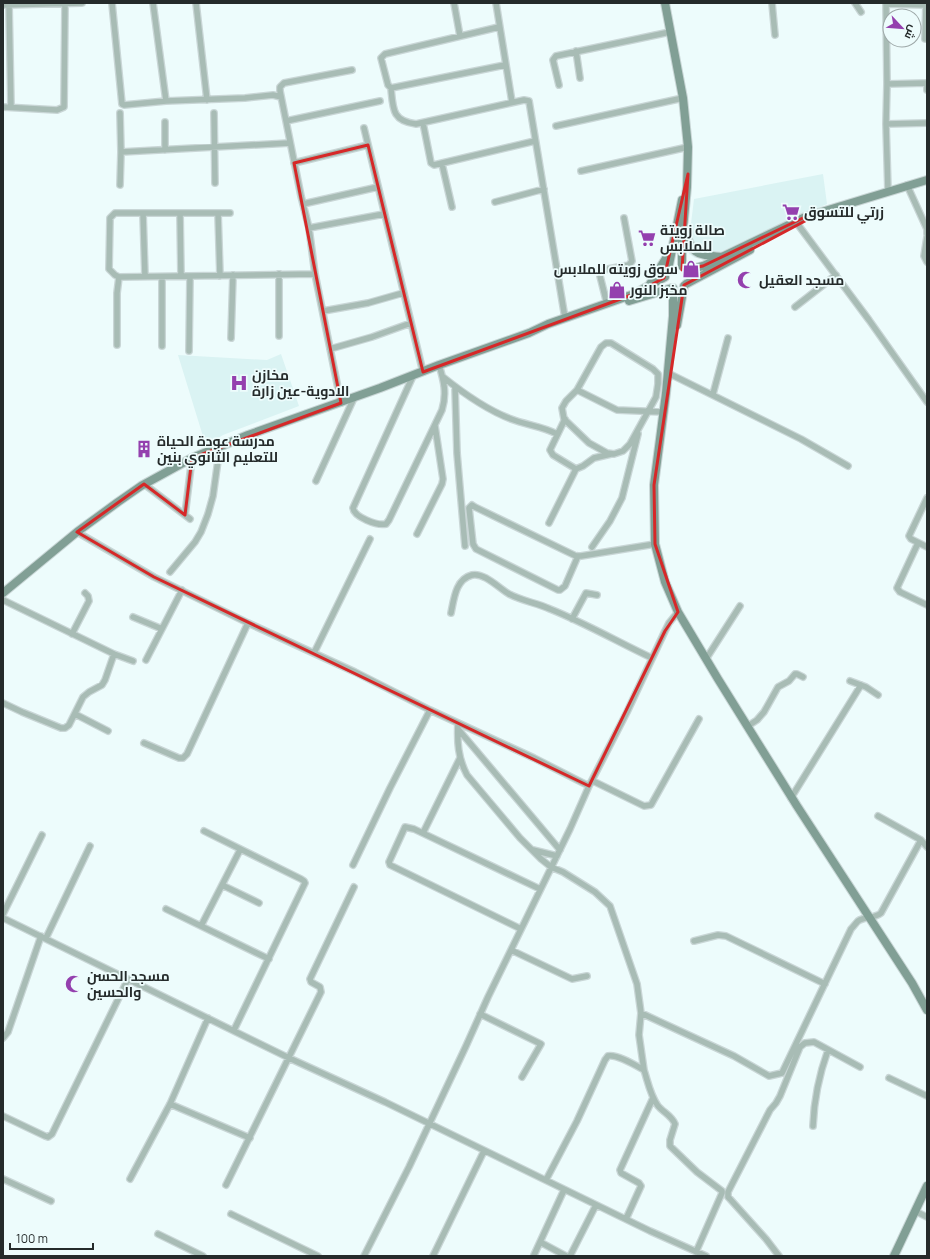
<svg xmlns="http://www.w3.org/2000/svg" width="930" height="1259" font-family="Manrope,Cairo,sans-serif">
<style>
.built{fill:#daf3f3}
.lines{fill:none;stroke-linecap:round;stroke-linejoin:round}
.minor-casing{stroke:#c9d6d6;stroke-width:8}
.secondary-casing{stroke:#c9d6d6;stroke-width:10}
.minor{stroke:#a8bcb5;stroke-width:5.5}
.secondary{stroke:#819f95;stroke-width:8}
.marked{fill:none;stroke:#d62828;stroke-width:3;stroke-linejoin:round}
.labels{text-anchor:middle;stroke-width:3.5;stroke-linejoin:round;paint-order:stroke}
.poi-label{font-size:14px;font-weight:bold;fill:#252b2b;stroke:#edfcfc;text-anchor:start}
</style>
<rect width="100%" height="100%" fill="#edfcfc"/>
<path class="built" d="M823,174l4,30 -120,54h-12l-6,-4 -1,-6 6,-49z
M281,354l18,52 -76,29 -17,11 -28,-91 89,5z"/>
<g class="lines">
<g class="minor-casing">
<path id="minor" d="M112,3l10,101 2,1 42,-4 79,-3 28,-3 8,2
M153,3l13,98
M196,3l11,97
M454,3l6,33
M496,3l16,99
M772,3l3,32
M855,3l6,9
M886,3l1,81 -1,40 2,67
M886,4l41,1
M3,5l79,-2
M9,5l2,102
M499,27l-114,27 -4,4 7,27 3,3 114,-23
M925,39l1,-34
M576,51l4,27
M927,83v7
M887,84l40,-1
M559,85l-6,-25 3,-4 114,-24
M391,88c2,21 1,33 25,36l108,-24 5,1 36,217
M3,107l54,3 7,-3 1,-102
M120,113l1,39 169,-9
M214,113l1,70
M286,121l94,-20
M423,123l8,40 3,2 101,-24
M886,124l41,-1
M556,126l127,-28
M364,128l59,244
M165,150v-28
M294,163l74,-18
M442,164l10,43
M581,171l107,-24
M120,185l1,-33
M907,185l20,44v5
M495,202l49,-13
M303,204l75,-17
M143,213l2,63
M180,213l1,63
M218,213l2,63
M799,226l70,94 58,82
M309,228l75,-14
M927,237l-3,19 3,6
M119,277l-4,-2 -6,-6 1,-51 5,-5h115
M607,304l-7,-28v-4l3,-2 26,-5 3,-4 -8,-43
M795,307l41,-32
M323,311l45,-8 35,-10
M279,336v-62
M231,338l2,-63
M606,343h5l42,26 5,5v10l-2,13 -21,38 -5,9 -7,7 -9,3 -7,-1 -18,-10 -25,-24 -2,-11 4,-7 11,-11 24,-43z
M117,345v-52l2,-16 196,-3
M162,346v-69
M330,349l42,-12 39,-14
M189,351l1,-75
M670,374l131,65 47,27
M413,376l-60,132c1,9 24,18 33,16l3,-4 53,-110c5,-16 2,-29 -3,-45
M443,377c20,16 44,33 68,42 15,6 31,7 46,15
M455,387l2,66 8,93
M577,390l40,20 46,2
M713,394l15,-56
M341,403l-26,-129 -6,-46 -8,-32 -21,-105v-4l4,-4 68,-13
M565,419l-15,31 3,5 23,14 7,-3 11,-8 17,-4
M316,481l38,-83
M144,484l46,35
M927,498l-18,38 2,3 16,8
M185,515l7,-57
M549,523l27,-54
M77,532l77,45 94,46 107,49 75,38 104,48 55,28
M417,534l25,-50 1,-5 -8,-53
M918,543l-21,45 3,4 27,13
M592,547l18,-26 12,-23 16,-64
M578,556l-13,30 -5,4h-2l-82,-41 -3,-5 -4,-36 3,-3 3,2 101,49h5l74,-12
M170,572l25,-30 6,-10 7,-18 5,-18 7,-50
M3,600l111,54 19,7
M451,613c3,-15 5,-34 21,-38 12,-3 28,14 37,19 13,7 28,9 41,15 35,14 68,33 102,49
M133,617l29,12
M572,619l14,-26 11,2
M72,634l17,-33 -1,-5 -3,-3
M314,653l56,-114
M706,659l34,-53
M146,660l36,-70
M850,681l16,6 12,8
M3,703l19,9 39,16h4l4,-3 14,-28 6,-5 13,-7 3,-5 9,-26
M75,714l33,17
M458,723c-1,19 0,35 9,52l53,63 21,21 10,8 12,5 32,20 15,14 27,78 4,29
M748,726l9,-6 7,-8 14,-25 11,-6 6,-7h2l6,3
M458,729l102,121
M144,743l35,15h4l4,-4 61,-131
M593,781l51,25 7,-1 48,-86
M791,798l70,-113
M878,816l43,24
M204,831l97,48 3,2 1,2 -71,147
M423,833l37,-75
M533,850l24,6
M353,865l37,-77 40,-78
M222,885l37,18
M166,909l103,50
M3,914l39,-79
M3,918l286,140 96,44 265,129 56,25
M201,926l39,-76
M521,929l-131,-64 -1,-3 16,-35 9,2 126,60
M46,938l44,-92
M694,941l24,-6 8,1 99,48
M511,950l61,29 15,-3
M480,1014l61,30 -19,33
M3,1038l5,-6 33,-96
M644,1070l-5,-35 2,-22 93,43 35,20 13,-3 69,-144c2,-2 5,-6 7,-8 7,-5 16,-2 23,-8l40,-73 6,7
M889,1078l38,18
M170,1104l80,34
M3,1116l42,20 3,1 4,-3 76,-155
M813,1126c1,-27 6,-51 15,-76
M3,1179l48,22
M130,1179l40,-75 38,-86
M546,1180l31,-59 28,-61 3,-4c9,-2 27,9 36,14 4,12 6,25 14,36 5,6 14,10 17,18l-5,16v6l27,26 25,19v2l-26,59
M226,1185l95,-193 -1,-5 -9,-5 -1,-3 44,-92
M915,1211l12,6
M231,1214l87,42
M626,1219l15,-33 -2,-3 -18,-10 -1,-3 33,-72
M158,1234l45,22
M540,1242l26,14
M534,1255l30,-65
M364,1256l45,-89 57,-121 22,-49 82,-168 19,-43 38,-74 38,-81 4,-8 9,-11
M433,1256l51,-105
M570,1256l26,-51
M779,1256l-13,-17 -36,-40 -2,-2v-5l42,-82 6,-7 4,-7 20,-49 5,-4 9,-1 46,25"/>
</g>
<g class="secondary-casing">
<path id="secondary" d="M665,3l18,95 5,49 -1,40 -5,53v26
M684,230c10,26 11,24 38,27
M668,270l14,-70
M687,270l16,-4 102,-49 122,-37
M650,284l18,-29
M686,284l64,-34
M673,288v28l-7,77 -12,92 1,59 10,38 13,30 40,67 79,127 115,177 15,27
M629,301l43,-13
M677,325l7,-39
M3,593l74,-61 41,-30 23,-16 51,-28 56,-23 132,-47 59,-23 90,-32 19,-9 86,-30 31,-17
M894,1256l33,-70"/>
</g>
<use href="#minor" class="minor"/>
<use href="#secondary" class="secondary"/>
</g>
<path class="marked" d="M368,145l55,227 211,-78 30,-16 24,-104 -6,96 21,-4 102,-49 15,-4 -136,72 -30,200 1,59 23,68 -13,19 -76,155 -435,-209 -77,-45 67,-48 41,31 7,-57 149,-55 -47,-240z"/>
<defs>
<g id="supermarket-bare" transform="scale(1.38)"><path d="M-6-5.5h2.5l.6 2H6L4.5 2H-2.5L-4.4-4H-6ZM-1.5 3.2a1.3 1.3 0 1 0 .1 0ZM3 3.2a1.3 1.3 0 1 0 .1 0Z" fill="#9440ae" stroke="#edfcfc" stroke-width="2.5" paint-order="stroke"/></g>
<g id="shop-bare" transform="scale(1.38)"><path d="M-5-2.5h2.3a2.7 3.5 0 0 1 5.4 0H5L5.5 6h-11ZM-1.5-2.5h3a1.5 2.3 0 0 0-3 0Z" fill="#9440ae" stroke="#edfcfc" stroke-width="2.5" paint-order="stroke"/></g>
<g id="mosque-bare" transform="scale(1.38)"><path d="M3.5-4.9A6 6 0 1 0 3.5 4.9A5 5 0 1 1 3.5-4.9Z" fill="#9440ae" stroke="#edfcfc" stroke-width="2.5" paint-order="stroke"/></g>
<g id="hospital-bare" transform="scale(1.38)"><path d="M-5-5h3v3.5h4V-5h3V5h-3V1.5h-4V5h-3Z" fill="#9440ae" stroke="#edfcfc" stroke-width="2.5" paint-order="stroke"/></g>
<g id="building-bare" transform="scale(1.38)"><path d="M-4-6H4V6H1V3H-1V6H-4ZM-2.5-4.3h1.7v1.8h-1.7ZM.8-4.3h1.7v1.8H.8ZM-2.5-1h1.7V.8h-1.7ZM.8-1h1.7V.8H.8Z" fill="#9440ae" stroke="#edfcfc" stroke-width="2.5" paint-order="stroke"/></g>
</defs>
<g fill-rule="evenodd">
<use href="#supermarket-bare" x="791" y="212"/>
<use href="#supermarket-bare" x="647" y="238"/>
<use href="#shop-bare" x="691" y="269"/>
<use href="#mosque-bare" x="746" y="280"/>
<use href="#shop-bare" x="617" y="290"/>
<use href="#hospital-bare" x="239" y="383"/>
<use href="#building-bare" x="144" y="449"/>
<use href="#mosque-bare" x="74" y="984"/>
</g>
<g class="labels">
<g class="poi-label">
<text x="804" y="217">زرتي للتسوق</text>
<text x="660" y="235">صالة زويتة<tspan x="660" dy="16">للملابس</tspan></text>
<text x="678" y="274" text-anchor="end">سوق زويته للملابس</text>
<text x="759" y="285">مسجد العقيل</text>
<text x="630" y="295">مخبز النور</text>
<text x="252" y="380">مخازن<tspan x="252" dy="16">الادوية-عين زارة</tspan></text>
<text x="157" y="446">مدرسة عودة الحياة<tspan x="157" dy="16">للتعليم الثانوي بنين</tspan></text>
<text x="87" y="981">مسجد الحسن<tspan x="87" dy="16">والحسين</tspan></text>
</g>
</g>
<rect width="930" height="1259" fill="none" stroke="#252b2b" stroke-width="8"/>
<g transform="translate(902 28) rotate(116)"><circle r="19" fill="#edfcfc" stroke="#9da8a8"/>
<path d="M0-3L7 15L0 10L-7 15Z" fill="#9440ae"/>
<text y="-6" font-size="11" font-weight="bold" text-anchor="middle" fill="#252b2b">ش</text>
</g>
<path d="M10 1243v6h83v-6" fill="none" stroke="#252b2b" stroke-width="2"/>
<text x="16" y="1243" font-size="12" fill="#252b2b" stroke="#edfcfc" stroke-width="3" paint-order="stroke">100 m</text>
</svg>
